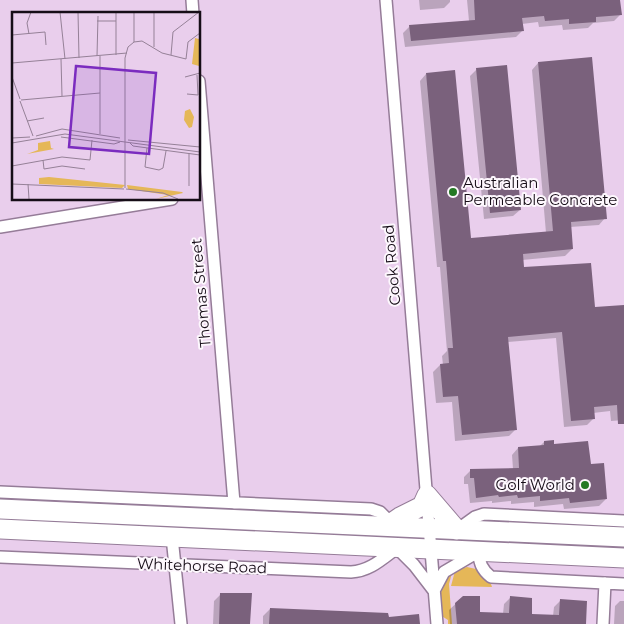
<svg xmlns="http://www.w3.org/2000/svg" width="624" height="624" font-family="Montserrat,sans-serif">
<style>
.green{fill:#e5b758}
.shadow{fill:#0003}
.building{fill:#7a617c}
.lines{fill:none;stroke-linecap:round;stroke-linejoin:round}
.minor-casing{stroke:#957c98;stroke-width:14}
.trunk-casing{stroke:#957c98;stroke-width:21}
.minor{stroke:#fff;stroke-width:11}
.trunk{stroke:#fff;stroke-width:19}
.poi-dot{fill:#247924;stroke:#fdf7fd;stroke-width:2}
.labels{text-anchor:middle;stroke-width:4;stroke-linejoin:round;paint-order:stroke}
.poi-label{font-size:15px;fill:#160d17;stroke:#fdf7fd;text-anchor:start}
.street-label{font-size:15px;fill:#160d17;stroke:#fdf7fd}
.inset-road{fill:none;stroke:#958197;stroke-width:1}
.view{fill:#7b2cbf;fill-opacity:0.15;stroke:#7b2cbf;stroke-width:2.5}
.inset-edge{fill:none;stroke:#160d17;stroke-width:2.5}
</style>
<rect width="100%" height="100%" fill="#e9ceec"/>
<path class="green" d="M467,567l9,2 15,15 1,3 -41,-1 4,-15z
M452,573l-3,11 3,40h-4v-4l-8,-5c0,-15 -1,-32 12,-42z"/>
<path class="shadow" d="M419,0h31v2l-6,6 -24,2z
M467,0h152l1,15 -6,6 -21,2 -5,5 -25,2 -1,-5 -23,2 -1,-5 -16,2v7l-6,6 -111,10 -2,-14 7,-7 59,-5z
M538,63l67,155 -6,7 -29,2 2,22 -7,7 -43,4 1,8 71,41 30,-3v114l-13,1 -1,-10 -17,2 1,5 -7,7 -23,2 -8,-89 -49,4 8,88 -6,6 -54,5 -3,-39 -16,1 -3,-31 7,-7h3l-1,-9 5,-5 -7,-84h-3l-17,-186 6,-7 44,166 76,-7 -14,-163z
M477,69l43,141 -7,6 -29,3 -14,-143z
M544,442l46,23 16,34 -7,7 -35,3 -1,-5 -29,3v-5l-23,2v-3l-19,2v-2l-22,2 -2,-19h-4v-7l6,-6 43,-2 -1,-14 6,-7 22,-2z
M221,594l28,30h-36l1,-23z
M463,597l15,16 25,1 1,-10 6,-6 20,17 23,1 1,-9 6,-6 24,23h-134l-1,-14z
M620,601h4v23h-10l1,-18z
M270,609l118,9 31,6h-156v-8z"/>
<path class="building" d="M474,0h146l2,15 -26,2v5l-27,2v-5l-24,2 -1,-5 -22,2 2,13 -113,10 -2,-16 66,-5z
M592,57l15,162 -36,3 2,27 -50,5 1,13 67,-4 4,44 29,-2v119h-6l-1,-19 -23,2 1,12 -24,2 -9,-89 -54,5 9,93 -55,5 -4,-39 -15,1 -3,-33 9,-1 -1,-15h5l-7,-87h-3l-17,-188 29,-3 16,168 82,-7 -15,-169z
M507,65l14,145 -31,3 -14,-145z
M554,440v4l34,-3 3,23 13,-1 3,36 -37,4 -1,-5 -29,3v-5l-22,2 -1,-3 -18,2 -1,-2 -22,3 -2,-20h-4v-9l49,-1 -1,-21 26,-2v-4z
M220,593h32l-2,31h-31z
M463,596h17v16l29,1 1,-17 22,2v16l27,1 1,-16 27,2 -1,23h-129l-2,-21z
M270,608l118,5 1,4 30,-3 1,10h-151z"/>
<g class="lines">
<g class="minor-casing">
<path id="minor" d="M192,0l1,14
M386,0l51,624
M199,81l35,422
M0,227l172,-28
M0,492l371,17 9,3 5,5 2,9
M457,530l18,-13 9,-3 140,7
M172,537l9,87
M0,557l351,15c19,-1 31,-13 46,-24l17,17 20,26 10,-19 34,-20c2,11 3,17 13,25l133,7
M603,624l2,-41"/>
</g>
<g class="trunk-casing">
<path id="trunk" d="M0,509l624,28
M387,526l13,-9 22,-11 5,-11 30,35
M0,529l624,29"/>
</g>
<use href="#minor" class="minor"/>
<use href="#trunk" class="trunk"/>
</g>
<g class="poi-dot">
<circle cx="453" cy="192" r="5"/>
<circle cx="585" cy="485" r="5"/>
</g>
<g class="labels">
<g class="poi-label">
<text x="463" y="188">Australian<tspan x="463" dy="17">Permeable Concrete</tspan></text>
<text x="575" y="490" text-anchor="end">Golf World</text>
</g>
<g class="street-label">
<text transform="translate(392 265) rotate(-95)" y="5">Cook Road</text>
<text transform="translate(201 293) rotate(-95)" y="5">Thomas Street</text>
<text transform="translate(202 566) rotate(2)" y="5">Whitehorse Road</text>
</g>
</g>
<g transform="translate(12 12)">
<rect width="188" height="188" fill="#e9ceec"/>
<path d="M183,26l4,1v27l-7,-2zM178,97l4,8 -2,10 -3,1 -5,-8 1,-9zM38,129l1,7 3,1 -27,5 11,-4v-7zM27,166l10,-1 76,8 -3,3 -83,-4zM115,173l55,7 1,1 -27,6 12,-4 -40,-6z" fill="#e5b758"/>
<path class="inset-road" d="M48,0l5,47M66,0l1,46M104,0v43M122,0v30M85,9h19M17,22l-2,-11 4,-11M0,23l33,-3 1,13M142,35v-35M159,43l2,-23 26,-20M85,44l1,-40M49,47l1,37M0,51l115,-10M0,65l8,22M173,65l15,-4M175,82l11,1 -1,-20M9,88l79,-7M8,89l13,35M15,109l17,-3M88,122v-78M24,124l26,-7 58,9M49,125l53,7 6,-2M0,126l18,-1M116,128l72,7M0,131l53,-9 135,18M118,131l3,3 67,9M135,136l-2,19 14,3 4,-2 3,-17M177,141v33M31,148l1,9 18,-3 23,3M0,154l50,-9 28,3 2,-20M0,172l112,5M16,172l1,15M113,176v-130l3,-11 6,-5 8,-1 20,12 24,6 2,-17 12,-9M114,177l37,4 15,6"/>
<path class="view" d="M64,54l80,7 -7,81 -80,-7z"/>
<rect width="188" height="188" class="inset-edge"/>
</g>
</svg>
